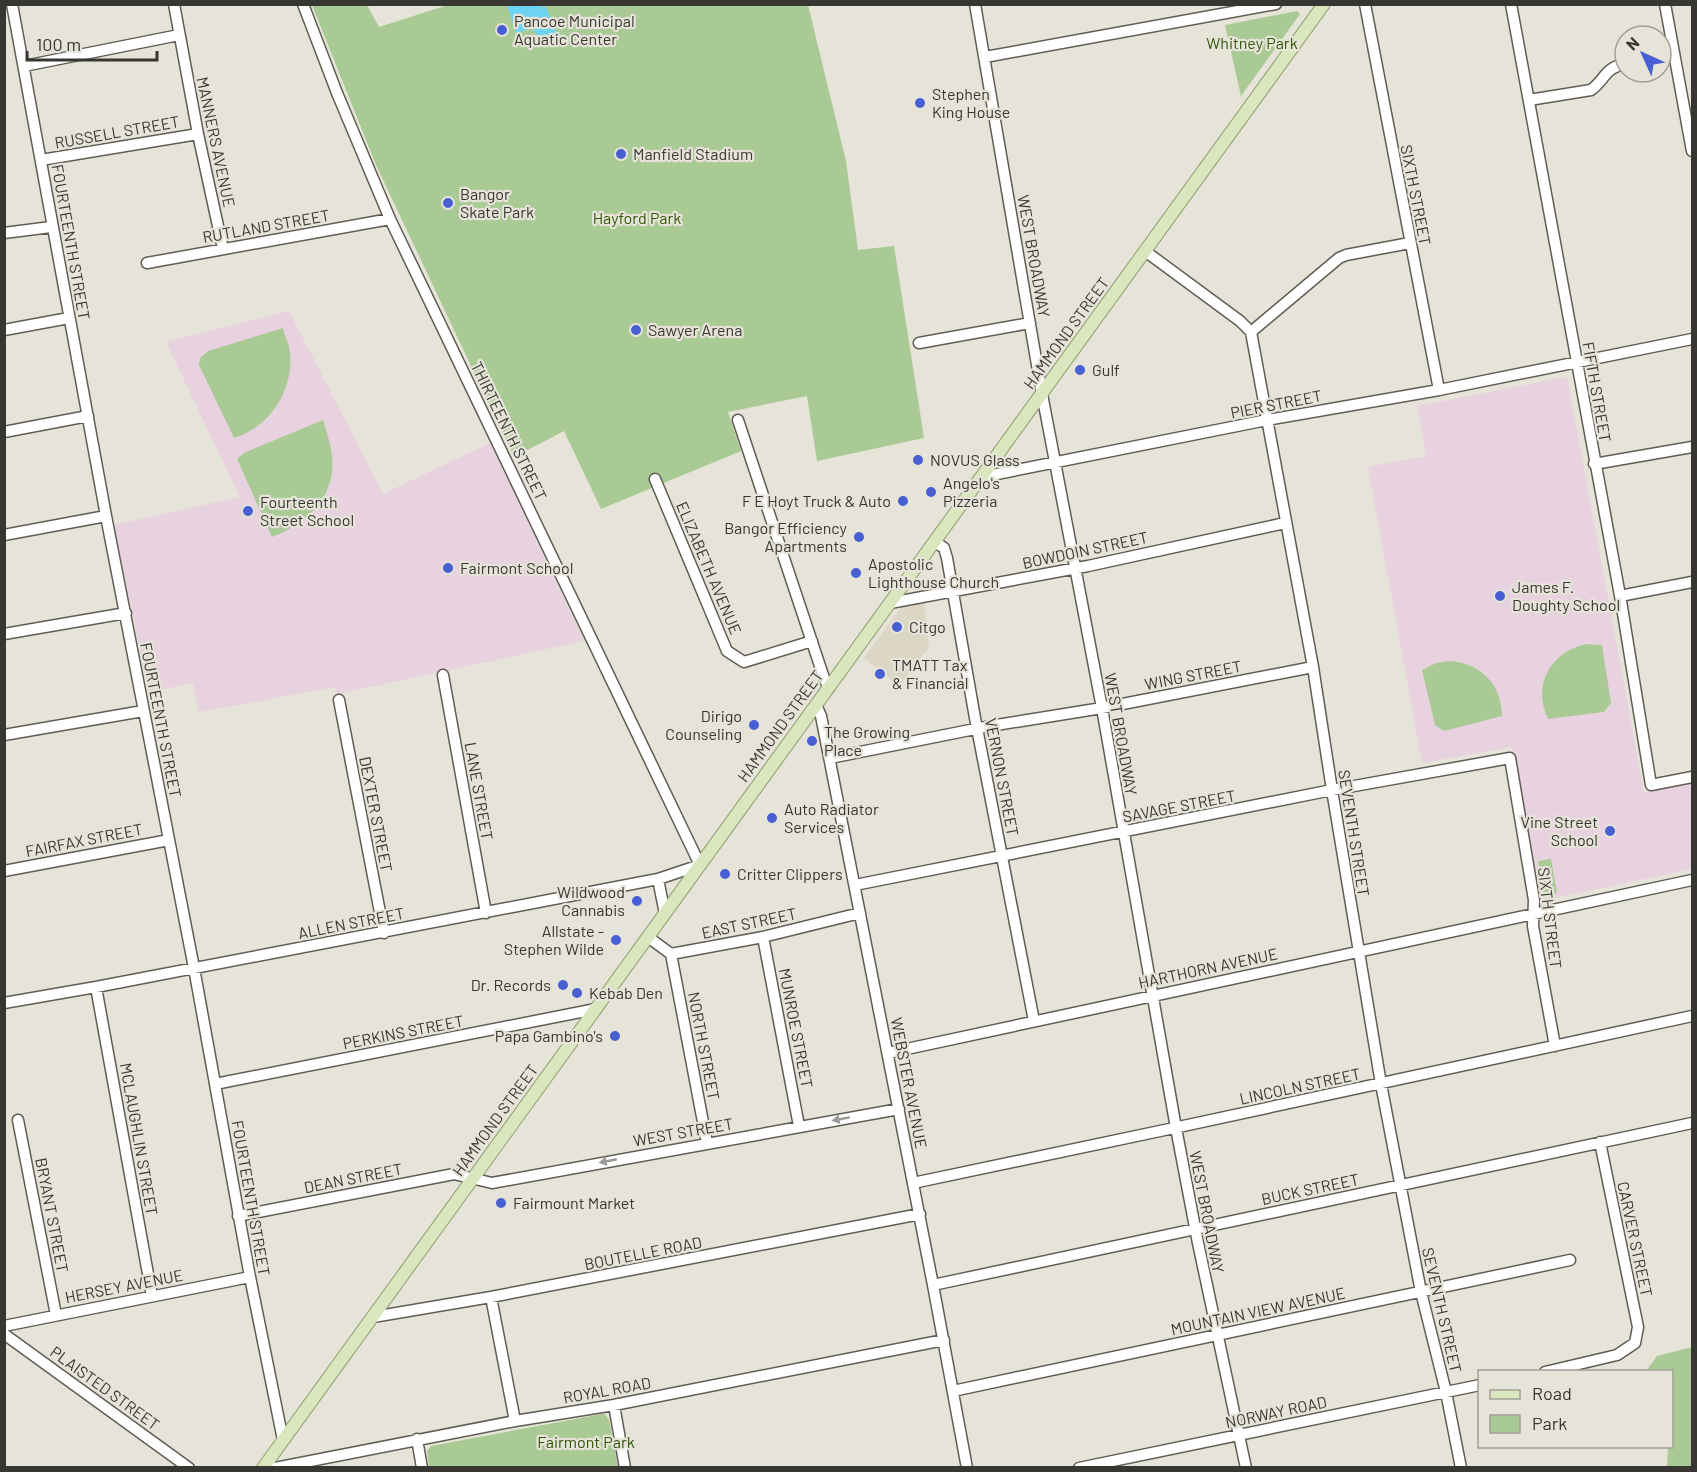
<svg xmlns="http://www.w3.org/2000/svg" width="1697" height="1472" font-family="Barlow,sans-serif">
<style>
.built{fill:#dcd7c4}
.education{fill:#e8d2df}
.green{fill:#aaca95}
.water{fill:#6cd3f5}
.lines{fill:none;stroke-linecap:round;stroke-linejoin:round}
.minor-casing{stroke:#5f5d53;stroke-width:13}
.major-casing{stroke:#8f9d70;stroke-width:14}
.minor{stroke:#fff;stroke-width:10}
.major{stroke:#d9e6be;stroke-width:12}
.oneway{fill:#9b9a98}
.poi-dot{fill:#475fd3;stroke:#e6e3d8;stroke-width:2}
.labels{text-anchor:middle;stroke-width:4.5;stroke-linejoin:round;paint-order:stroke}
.poi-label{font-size:16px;fill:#373632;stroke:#e6e3d8;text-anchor:start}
.park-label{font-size:16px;fill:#32570a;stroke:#e6e3d8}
.street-label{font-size:16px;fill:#373632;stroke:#e6e3d8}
</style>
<rect width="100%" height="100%" fill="#e6e3d8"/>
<path class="built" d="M923,593l6,54 -30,39 -35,-28 46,-63z"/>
<path class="education" d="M289,311l94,183 107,-51 94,198 -247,53 -2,-7 -136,25 -6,-29 -44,9 -35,-167 126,-28 -74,-155z
M1567,377l77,416 48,-11v87l-151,32 -29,-154 -90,16 -54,-296 58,-11 -9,-50z"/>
<path class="green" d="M312,5h55l12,22 69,-22h360l38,156 12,89 36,-4 30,192 -107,23 -10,-65 -79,16 13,39 -140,58 -37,-78 -50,26 -138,-292z
M1297,11l3,3 -59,82 -16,-71z
M283,328c1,6 4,12 6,18 8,39 -17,81 -55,92l-35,-73 1,-7 8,-7z
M323,420c5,16 11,34 9,51 -3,33 -31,55 -60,66l-35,-78 7,-6z
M1586,644l16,1 9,58 -7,9 -56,7c-16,-33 2,-67 38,-75z
M1450,661c31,2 52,24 52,55l-58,15 -9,-6 -13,-55 14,-7z
M1551,859l6,34 -13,2 -6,-34z
M1692,1347v120h-25l1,-19 -3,-1 7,-1v-74l-26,-1 11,-15z
M602,1414h3l4,6 9,47h-189l-2,-16 4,-5z"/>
<path class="water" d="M507,5h42l-16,5 13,-3 14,35 -14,4 -14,-18 -16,5z"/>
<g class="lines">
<g class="minor-casing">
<path id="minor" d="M12,4l94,512 88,452 56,309 33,163
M174,4l24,130 25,115
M975,4l67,390 60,314 74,420 22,115 48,225
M1365,4l74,386
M1511,4l110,597 30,184 41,-8
M1665,4l27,147
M985,57l291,-53
M1661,57l13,-3
M24,66l155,-31
M1529,100l62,-10c15,-11 13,-22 34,-26
M41,160l157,-26
M4,233l47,-6
M1145,251l95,70 11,11 62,335 19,123 49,294 40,208 25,100 15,76
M147,263l243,-44
M4,330l65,-12
M1251,332l88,-74 7,-3 64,-12
M919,343l111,-20
M738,420l86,258 5,10
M4,432l84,-16
M1594,464l98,-17
M982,477l285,-57 172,-30 253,-51
M655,479l72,172 17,11 68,-21
M4,535l102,-19
M935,542l9,6 3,10 28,160 59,303
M1620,596l72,-14
M890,603l198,-37 197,-43
M4,634l122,-21
M443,675l43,238
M339,700l45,233
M816,705l5,11 112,569 34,183
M4,735l139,-24
M830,758l160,-32 112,-18 211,-41
M4,871l165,-31
M658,879l7,35
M855,885l477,-95 178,-32 24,142 -1,26 22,120
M648,937l23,17 92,-17 97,-24
M763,937l36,189
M671,954l36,189
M96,987l56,309
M4,1003l92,-16 562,-108 42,-14 -310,-646 -53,-126 -34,-89
M888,1053l804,-173
M215,1084l381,-75
M18,1120l38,195
M913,1183l247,-52 532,-115
M238,1216l216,-42 38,9 407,-74
M933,1285l759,-162
M491,1297l24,124
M373,1317l118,-20 429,-83
M4,1326l246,-49
M4,1334l185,134
M1545,1372l72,-17 18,-12 3,-16 -38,-185
M953,1391l617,-131
M614,1405l11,63
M417,1439l5,29
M275,1468l240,-47 99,-16 330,-65
M1079,1468l401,-83"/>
</g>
<g class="major-casing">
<path id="major" d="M263,1468l1061,-1464"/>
</g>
<use href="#minor" class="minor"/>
<use href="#major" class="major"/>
</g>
<defs><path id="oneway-solid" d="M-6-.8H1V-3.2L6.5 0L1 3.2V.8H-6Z" transform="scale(1.5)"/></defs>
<g class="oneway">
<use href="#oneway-solid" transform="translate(841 1119) rotate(170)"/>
<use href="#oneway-solid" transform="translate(608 1161) rotate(169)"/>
</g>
<g class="poi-dot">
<circle cx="502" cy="30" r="6"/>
<circle cx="920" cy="103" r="6"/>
<circle cx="621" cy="154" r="6"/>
<circle cx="448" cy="203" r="6"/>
<circle cx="636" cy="330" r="6"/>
<circle cx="1080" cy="370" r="6"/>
<circle cx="918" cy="460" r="6"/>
<circle cx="931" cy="492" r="6"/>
<circle cx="903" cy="501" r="6"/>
<circle cx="248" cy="511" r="6"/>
<circle cx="859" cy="537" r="6"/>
<circle cx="448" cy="568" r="6"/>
<circle cx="856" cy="573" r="6"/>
<circle cx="1500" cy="596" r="6"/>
<circle cx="897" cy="627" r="6"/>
<circle cx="880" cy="674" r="6"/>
<circle cx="754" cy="725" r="6"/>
<circle cx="812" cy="741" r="6"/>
<circle cx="772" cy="818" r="6"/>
<circle cx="1610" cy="831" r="6"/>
<circle cx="725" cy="874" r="6"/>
<circle cx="637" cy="901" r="6"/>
<circle cx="616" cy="940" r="6"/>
<circle cx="563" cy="985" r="6"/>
<circle cx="577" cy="993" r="6"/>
<circle cx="615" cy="1036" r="6"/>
<circle cx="501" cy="1203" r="6"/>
</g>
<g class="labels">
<g class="poi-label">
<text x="514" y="27">Pancoe Municipal<tspan x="514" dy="18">Aquatic Center</tspan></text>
<text x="932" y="100">Stephen<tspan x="932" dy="18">King House</tspan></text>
<text x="633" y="160">Manfield Stadium</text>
<text x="460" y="200">Bangor<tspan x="460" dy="18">Skate Park</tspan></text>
<text x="648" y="336">Sawyer Arena</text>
<text x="1092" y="376">Gulf</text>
<text x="930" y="466">NOVUS Glass</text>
<text x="943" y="489">Angelo's<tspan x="943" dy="18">Pizzeria</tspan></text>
<text x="891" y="507" text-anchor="end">F E Hoyt Truck &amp; Auto</text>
<text x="260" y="508">Fourteenth<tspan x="260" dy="18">Street School</tspan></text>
<text x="847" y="534" text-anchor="end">Bangor Efficiency<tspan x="847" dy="18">Apartments</tspan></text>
<text x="868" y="570">Apostolic<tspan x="868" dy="18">Lighthouse Church</tspan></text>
<text x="460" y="574">Fairmont School</text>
<text x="1512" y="593">James F.<tspan x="1512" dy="18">Doughty School</tspan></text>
<text x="909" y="633">Citgo</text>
<text x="892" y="671">TMATT Tax<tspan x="892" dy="18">&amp; Financial</tspan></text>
<text x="742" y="722" text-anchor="end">Dirigo<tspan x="742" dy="18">Counseling</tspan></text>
<text x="824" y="738">The Growing<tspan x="824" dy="18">Place</tspan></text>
<text x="784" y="815">Auto Radiator<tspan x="784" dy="18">Services</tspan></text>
<text x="1598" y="828" text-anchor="end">Vine Street<tspan x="1598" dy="18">School</tspan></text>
<text x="737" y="880">Critter Clippers</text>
<text x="625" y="898" text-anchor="end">Wildwood<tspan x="625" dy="18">Cannabis</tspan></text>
<text x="604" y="937" text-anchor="end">Allstate -<tspan x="604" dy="18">Stephen Wilde</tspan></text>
<text x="551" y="991" text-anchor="end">Dr. Records</text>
<text x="589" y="999">Kebab Den</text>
<text x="603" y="1042" text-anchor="end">Papa Gambino's</text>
<text x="513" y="1209">Fairmount Market</text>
</g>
<g class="park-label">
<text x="1252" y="49">Whitney Park</text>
<text x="637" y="224">Hayford Park</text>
<text x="586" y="1448">Fairmont Park</text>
</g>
<g class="street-label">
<text transform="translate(117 132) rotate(-10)" y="6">RUSSELL STREET</text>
<text transform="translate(216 142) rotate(78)" y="6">MANNERS AVENUE</text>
<text transform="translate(1416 195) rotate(79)" y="6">SIXTH STREET</text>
<text transform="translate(266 226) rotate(-10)" y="6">RUTLAND STREET</text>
<text transform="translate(71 242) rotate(80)" y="6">FOURTEENTH STREET</text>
<text transform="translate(1034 256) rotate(80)" y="6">WEST BROADWAY</text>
<text transform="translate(1066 333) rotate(-54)" y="6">HAMMOND STREET</text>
<text transform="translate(1597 392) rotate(80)" y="6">FIFTH STREET</text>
<text transform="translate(1276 404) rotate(-11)" y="6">PIER STREET</text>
<text transform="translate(509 431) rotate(64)" y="6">THIRTEENTH STREET</text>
<text transform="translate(1085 550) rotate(-12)" y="6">BOWDOIN STREET</text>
<text transform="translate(709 568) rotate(67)" y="6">ELIZABETH AVENUE</text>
<text transform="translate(1193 675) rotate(-11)" y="6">WING STREET</text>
<text transform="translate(161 720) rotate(79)" y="6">FOURTEENTH STREET</text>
<text transform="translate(780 726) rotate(-54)" y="6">HAMMOND STREET</text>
<text transform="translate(1121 734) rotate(80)" y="6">WEST BROADWAY</text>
<text transform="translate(1002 777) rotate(79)" y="6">VERNON STREET</text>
<text transform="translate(479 791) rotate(80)" y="6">LANE STREET</text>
<text transform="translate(1179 806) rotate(-11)" y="6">SAVAGE STREET</text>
<text transform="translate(376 814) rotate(79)" y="6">DEXTER STREET</text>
<text transform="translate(1354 833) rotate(81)" y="6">SEVENTH STREET</text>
<text transform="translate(84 840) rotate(-11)" y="6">FAIRFAX STREET</text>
<text transform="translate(1550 918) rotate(83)" y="6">SIXTH STREET</text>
<text transform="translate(351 923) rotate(-11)" y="6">ALLEN STREET</text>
<text transform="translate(749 923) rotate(-12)" y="6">EAST STREET</text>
<text transform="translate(1208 968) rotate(-12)" y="6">HARTHORN AVENUE</text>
<text transform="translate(796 1028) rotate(79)" y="6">MUNROE STREET</text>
<text transform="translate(403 1032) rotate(-11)" y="6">PERKINS STREET</text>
<text transform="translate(704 1046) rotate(79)" y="6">NORTH STREET</text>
<text transform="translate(909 1083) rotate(79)" y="6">WEBSTER AVENUE</text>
<text transform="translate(1300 1086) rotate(-12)" y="6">LINCOLN STREET</text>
<text transform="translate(495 1120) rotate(-54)" y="6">HAMMOND STREET</text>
<text transform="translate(683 1132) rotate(-10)" y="6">WEST STREET</text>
<text transform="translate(139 1139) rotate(80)" y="6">MCLAUGHLIN STREET</text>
<text transform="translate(353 1178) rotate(-11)" y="6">DEAN STREET</text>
<text transform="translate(1310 1189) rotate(-12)" y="6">BUCK STREET</text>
<text transform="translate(251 1198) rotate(80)" y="6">FOURTEENTH STREET</text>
<text transform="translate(1207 1212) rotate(79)" y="6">WEST BROADWAY</text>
<text transform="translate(52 1215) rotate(79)" y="6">BRYANT STREET</text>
<text transform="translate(1635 1239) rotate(78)" y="6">CARVER STREET</text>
<text transform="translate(643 1253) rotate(-11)" y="6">BOUTELLE ROAD</text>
<text transform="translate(124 1286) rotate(-11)" y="6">HERSEY AVENUE</text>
<text transform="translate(1442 1310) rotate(77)" y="6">SEVENTH STREET</text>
<text transform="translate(1258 1311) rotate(-12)" y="6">MOUNTAIN VIEW AVENUE</text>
<text transform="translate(105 1388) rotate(36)" y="6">PLAISTED STREET</text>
<text transform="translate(607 1390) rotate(-10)" y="6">ROYAL ROAD</text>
<text transform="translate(1276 1412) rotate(-12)" y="6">NORWAY ROAD</text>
</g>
</g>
<rect width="1697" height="1472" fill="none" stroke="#373632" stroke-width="12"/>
<rect x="1478" y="1370" width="195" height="78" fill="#e6e3d8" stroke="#a09e96" stroke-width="1.5"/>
<rect x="1490" y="1390" width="30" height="9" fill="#d9e6be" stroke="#a09e96" stroke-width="1.5"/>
<text x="1532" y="1400" font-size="18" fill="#373632">Road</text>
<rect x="1490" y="1415" width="30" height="18" fill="#aaca95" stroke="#a09e96" stroke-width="1.5"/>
<text x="1532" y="1430" font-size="18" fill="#373632">Park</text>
<g transform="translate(1643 54) rotate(315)"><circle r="28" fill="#e6e3d8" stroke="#a09e96" stroke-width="1.5"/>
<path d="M0-4.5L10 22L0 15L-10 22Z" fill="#475fd3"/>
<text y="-9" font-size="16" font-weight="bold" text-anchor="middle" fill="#373632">N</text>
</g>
<path d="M27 51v9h130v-9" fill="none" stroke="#373632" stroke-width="3"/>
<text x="36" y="51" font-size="18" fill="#373632" stroke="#e6e3d8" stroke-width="4.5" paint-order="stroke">100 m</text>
</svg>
